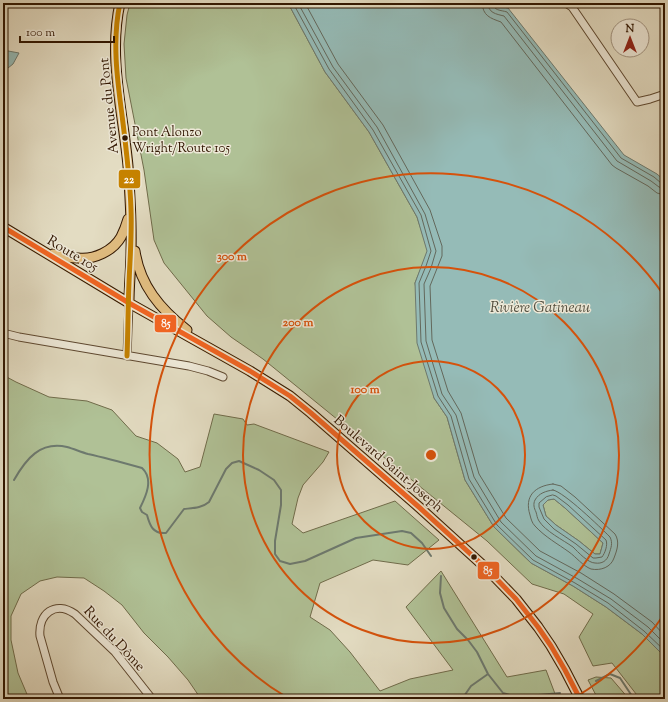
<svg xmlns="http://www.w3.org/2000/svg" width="668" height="702" font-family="'Sorts Mill Goudy',serif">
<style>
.green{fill:#b0c196;stroke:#706c4b}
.water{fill:#95bbb7;stroke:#6d796e;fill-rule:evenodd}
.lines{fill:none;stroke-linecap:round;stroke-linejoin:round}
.shore{stroke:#63685c;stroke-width:1}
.stream{stroke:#6d796e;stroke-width:2}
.minor-casing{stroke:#5e4830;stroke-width:9}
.major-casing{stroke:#311600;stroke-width:11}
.minor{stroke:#ede8d7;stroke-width:7}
.major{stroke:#e2be81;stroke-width:9}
.bus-1-casing{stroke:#ede8d7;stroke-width:8}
.bus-2-casing{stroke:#ede8d7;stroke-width:8}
.bus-1{stroke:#f26522;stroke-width:5}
.bus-2{stroke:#c68200;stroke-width:5}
.ring{fill:none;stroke:#d6520b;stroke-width:2}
.bus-dot{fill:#311600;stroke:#ede8d7;stroke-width:1.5}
.labels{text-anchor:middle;stroke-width:3;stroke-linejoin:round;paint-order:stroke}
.bus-label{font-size:13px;fill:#311600;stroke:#ede8d7;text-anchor:start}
.street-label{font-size:14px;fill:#311600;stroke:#ede8d7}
.water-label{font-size:15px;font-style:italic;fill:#545040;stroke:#ede8d7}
.centre{fill:#d6520b;stroke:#ede8d7;stroke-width:2}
.ring-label{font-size:12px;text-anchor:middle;font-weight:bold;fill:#d6520b;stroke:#ede8d7;stroke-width:3;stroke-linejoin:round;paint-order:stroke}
.line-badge{stroke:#ede8d7;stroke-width:1.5}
.badge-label{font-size:11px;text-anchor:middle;font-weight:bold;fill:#fff}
</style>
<rect width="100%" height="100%" fill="#e3dcc2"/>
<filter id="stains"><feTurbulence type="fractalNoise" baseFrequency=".005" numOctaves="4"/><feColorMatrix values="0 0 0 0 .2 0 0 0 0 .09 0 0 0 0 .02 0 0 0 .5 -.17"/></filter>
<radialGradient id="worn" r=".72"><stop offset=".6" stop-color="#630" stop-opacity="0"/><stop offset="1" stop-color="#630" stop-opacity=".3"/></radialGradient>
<path class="green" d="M130,3h158l37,69 44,60 48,85 11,34 -13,32 19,115 13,19 18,63 29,47 37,36 42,23 33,21 36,27 23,23v42h-25l-28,-36 -19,3 -14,-29 14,-23 -29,-20 -32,-10 -45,-43 -224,-182 -32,-22 -24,-21 -43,-53 -10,-23 -10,-70 -18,-92 -2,-34 3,-29z
M3,375l13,7 33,15 38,4 25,9 24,26 21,7 21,16 7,13 15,-5 14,-53 29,5 4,6 7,-1 75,28 -6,10 -20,23 -5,13 -6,26 11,9 92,-32 44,39 -31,25 -35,-5 -53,23 -10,34 20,13 20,22 30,39 30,-12 43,-9 -47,-63 35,-36 66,106 39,-7 11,29h-356l-13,-19 -20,-23 -24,-24 -22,-28 -18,-14 -20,-13 -27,-1 -17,4 -19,13 -10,22v24l7,33 11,26h-26z
M554,499l11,9 38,35 -3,11h-5l-16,-13 -23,-16 -10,-9 -3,-11 5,-5z
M596,677l15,1 18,21h-31l-10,-19z"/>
<path class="water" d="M288,3h207l3,3 10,2 116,147 33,19 8,7v476l-23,-23 -36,-27 -33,-21 -42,-23 -37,-36 -29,-47 -18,-63 -13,-19 -17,-55 -2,-60 12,-32 -10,-34 -48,-85 -44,-60zM554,499l11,9 38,35 -3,11h-5l-16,-13 -23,-16 -10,-9 -3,-11 5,-5z
M3,50l16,3 -6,11 -10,8z"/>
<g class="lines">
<path class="shore" d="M293,3l36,66 44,61 48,85 10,36 -5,15 -7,17 2,59 17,54 13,20 18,63 28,46 36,35 42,23 33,20 36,28 21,20
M298,3l35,64 44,60 48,87 11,37 -5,17 -7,16 2,57 16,53 14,21 18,62 27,45 35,34 42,23 33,20 37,28 17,17
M305,3l33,61 45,61 47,85 12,36v10l-12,30 2,54 16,51 13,22 18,61 27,44 34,33 41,22 33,21 38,28 13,14
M482,3c1,13 8,15 19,19l111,143 4,3 32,18 9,7 8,2
M488,3c0,10 8,11 16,13l113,145 34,20 8,6 6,2
M493,3c0,8 8,7 14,9l114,146 33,19 7,6 4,1
M553,484l8,2 14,11 40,37c5,8 2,16 -1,24 -3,9 -13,13 -23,11 -8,-3 -15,-12 -22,-17 -11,-8 -24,-15 -34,-26 -3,-3 -4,-7 -5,-11 -6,-19 5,-29 23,-31z
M553,490c11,2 47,37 57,47 3,6 1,11 -1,17 -2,7 -7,10 -14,9 -7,0 -17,-11 -22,-16 -10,-7 -28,-16 -34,-26 -2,-3 -2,-6 -3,-9 -2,-4 -3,-8 -1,-12 4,-7 11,-9 18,-10z
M553,495l3,1 12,9 38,35c2,5 -1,13 -4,17l-6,1h-3l-17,-14 -22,-15 -10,-10 -5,-12v-4l7,-6z"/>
<path class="stream" d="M14,480c12,-21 26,-39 53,-33 7,2 14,5 21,7 18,4 36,9 54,14 12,11 4,28 -2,40l2,4 5,3c3,11 6,19 19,18l18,-24c9,-1 18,-1 25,-7l17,-33 6,-6 7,-2 20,9 15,10 7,10v15l-6,36v13l5,7 10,3 15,-3 51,-23 46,-7 9,2 11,10 9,13
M441,576l-1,17 4,15 13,21 11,11 9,12 11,22 15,19 14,4 43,-4
M596,681l14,-7 10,4 14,21
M462,699l9,-13 17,-12"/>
<g class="minor-casing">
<path id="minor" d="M566,3l6,4 65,95 13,-3 15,-5
M3,333l16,4 170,29 19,5 15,6
M127,356l2,-53
M60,699l-7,-17 -13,-46c-2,-22 15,-36 35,-22l40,38 37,47"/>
</g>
<g class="major-casing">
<path id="major" d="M120,3c-12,54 3,109 8,163 2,28 4,57 3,85 0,17 -2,34 -2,52
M3,227l126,76 121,68 40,25 21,17 109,95 67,61 29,30 22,28 13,19 14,24 15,29
M135,251c5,34 25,58 52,79
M53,254c8,1 16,4 25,4 16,2 35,-7 43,-21 3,-6 5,-11 7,-18"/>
</g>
<use href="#minor" class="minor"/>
<use href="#major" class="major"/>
<g class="bus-1-casing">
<path id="bus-1" d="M3,227l126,76 121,68 40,25 21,17 109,95 67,61 29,30 22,28 13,19 14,24 15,29"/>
</g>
<g class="bus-2-casing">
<path id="bus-2" d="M120,3c-8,37 -3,75 2,112 4,32 8,63 9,94 1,25 -1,49 -2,74 -1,24 -1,48 -2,73"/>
</g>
<use href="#bus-1" class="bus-1"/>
<use href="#bus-2" class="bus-2"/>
</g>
<g class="ring">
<circle cx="431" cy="455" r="94"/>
<circle cx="431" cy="455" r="188"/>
<path d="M665 613A282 282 0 0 1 574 698M288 698A282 282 0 1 1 665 297"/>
</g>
<g class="bus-dot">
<circle cx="125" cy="138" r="3.5"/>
<circle cx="474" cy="557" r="3.5"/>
</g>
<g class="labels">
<g class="bus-label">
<text x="132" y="136">Pont Alonzo<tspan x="132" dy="16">Wright/Route 105</tspan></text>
</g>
<g class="street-label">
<text transform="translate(108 106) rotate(-96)" y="5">Avenue du Pont</text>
<text transform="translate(73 253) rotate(31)" y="5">Route 105</text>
<text transform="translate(389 463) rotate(41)" y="5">Boulevard Saint-Joseph</text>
<text transform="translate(115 638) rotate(47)" y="5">Rue du Dôme</text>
</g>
<g class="water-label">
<text x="540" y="312">Rivière Gatineau</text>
</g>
</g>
<circle cx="431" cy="455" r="6" class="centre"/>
<g class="ring-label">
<text x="232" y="260">300 m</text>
<text x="298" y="326">200 m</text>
<text x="365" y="393">100 m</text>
</g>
<g class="line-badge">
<rect x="118" y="169" width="23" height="20" rx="4" fill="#c68200"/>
<rect x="154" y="314" width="23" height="19" rx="4" fill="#f26522"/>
<rect x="477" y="561" width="23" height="19" rx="4" fill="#f26522"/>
</g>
<g class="badge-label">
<text x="129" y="183">22</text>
<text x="166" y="327">85</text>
<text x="488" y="574">85</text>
</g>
<rect width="668" height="702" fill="none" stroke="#e3dcc2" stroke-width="16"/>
<rect x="4" y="4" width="660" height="694" fill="none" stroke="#311600" stroke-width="2"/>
<rect x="8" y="8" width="652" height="686" fill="none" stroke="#311600"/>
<g transform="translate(630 38)"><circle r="19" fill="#ede8d7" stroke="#a29481"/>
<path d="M0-3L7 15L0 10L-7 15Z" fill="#8f2418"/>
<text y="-6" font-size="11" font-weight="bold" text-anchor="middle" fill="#311600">N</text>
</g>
<path d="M20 36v6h94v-6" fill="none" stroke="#311600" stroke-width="2"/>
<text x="26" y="36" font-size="12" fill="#311600" stroke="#ede8d7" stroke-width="3" paint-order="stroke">100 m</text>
<rect width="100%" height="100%" filter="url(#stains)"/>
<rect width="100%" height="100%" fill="url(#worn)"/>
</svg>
